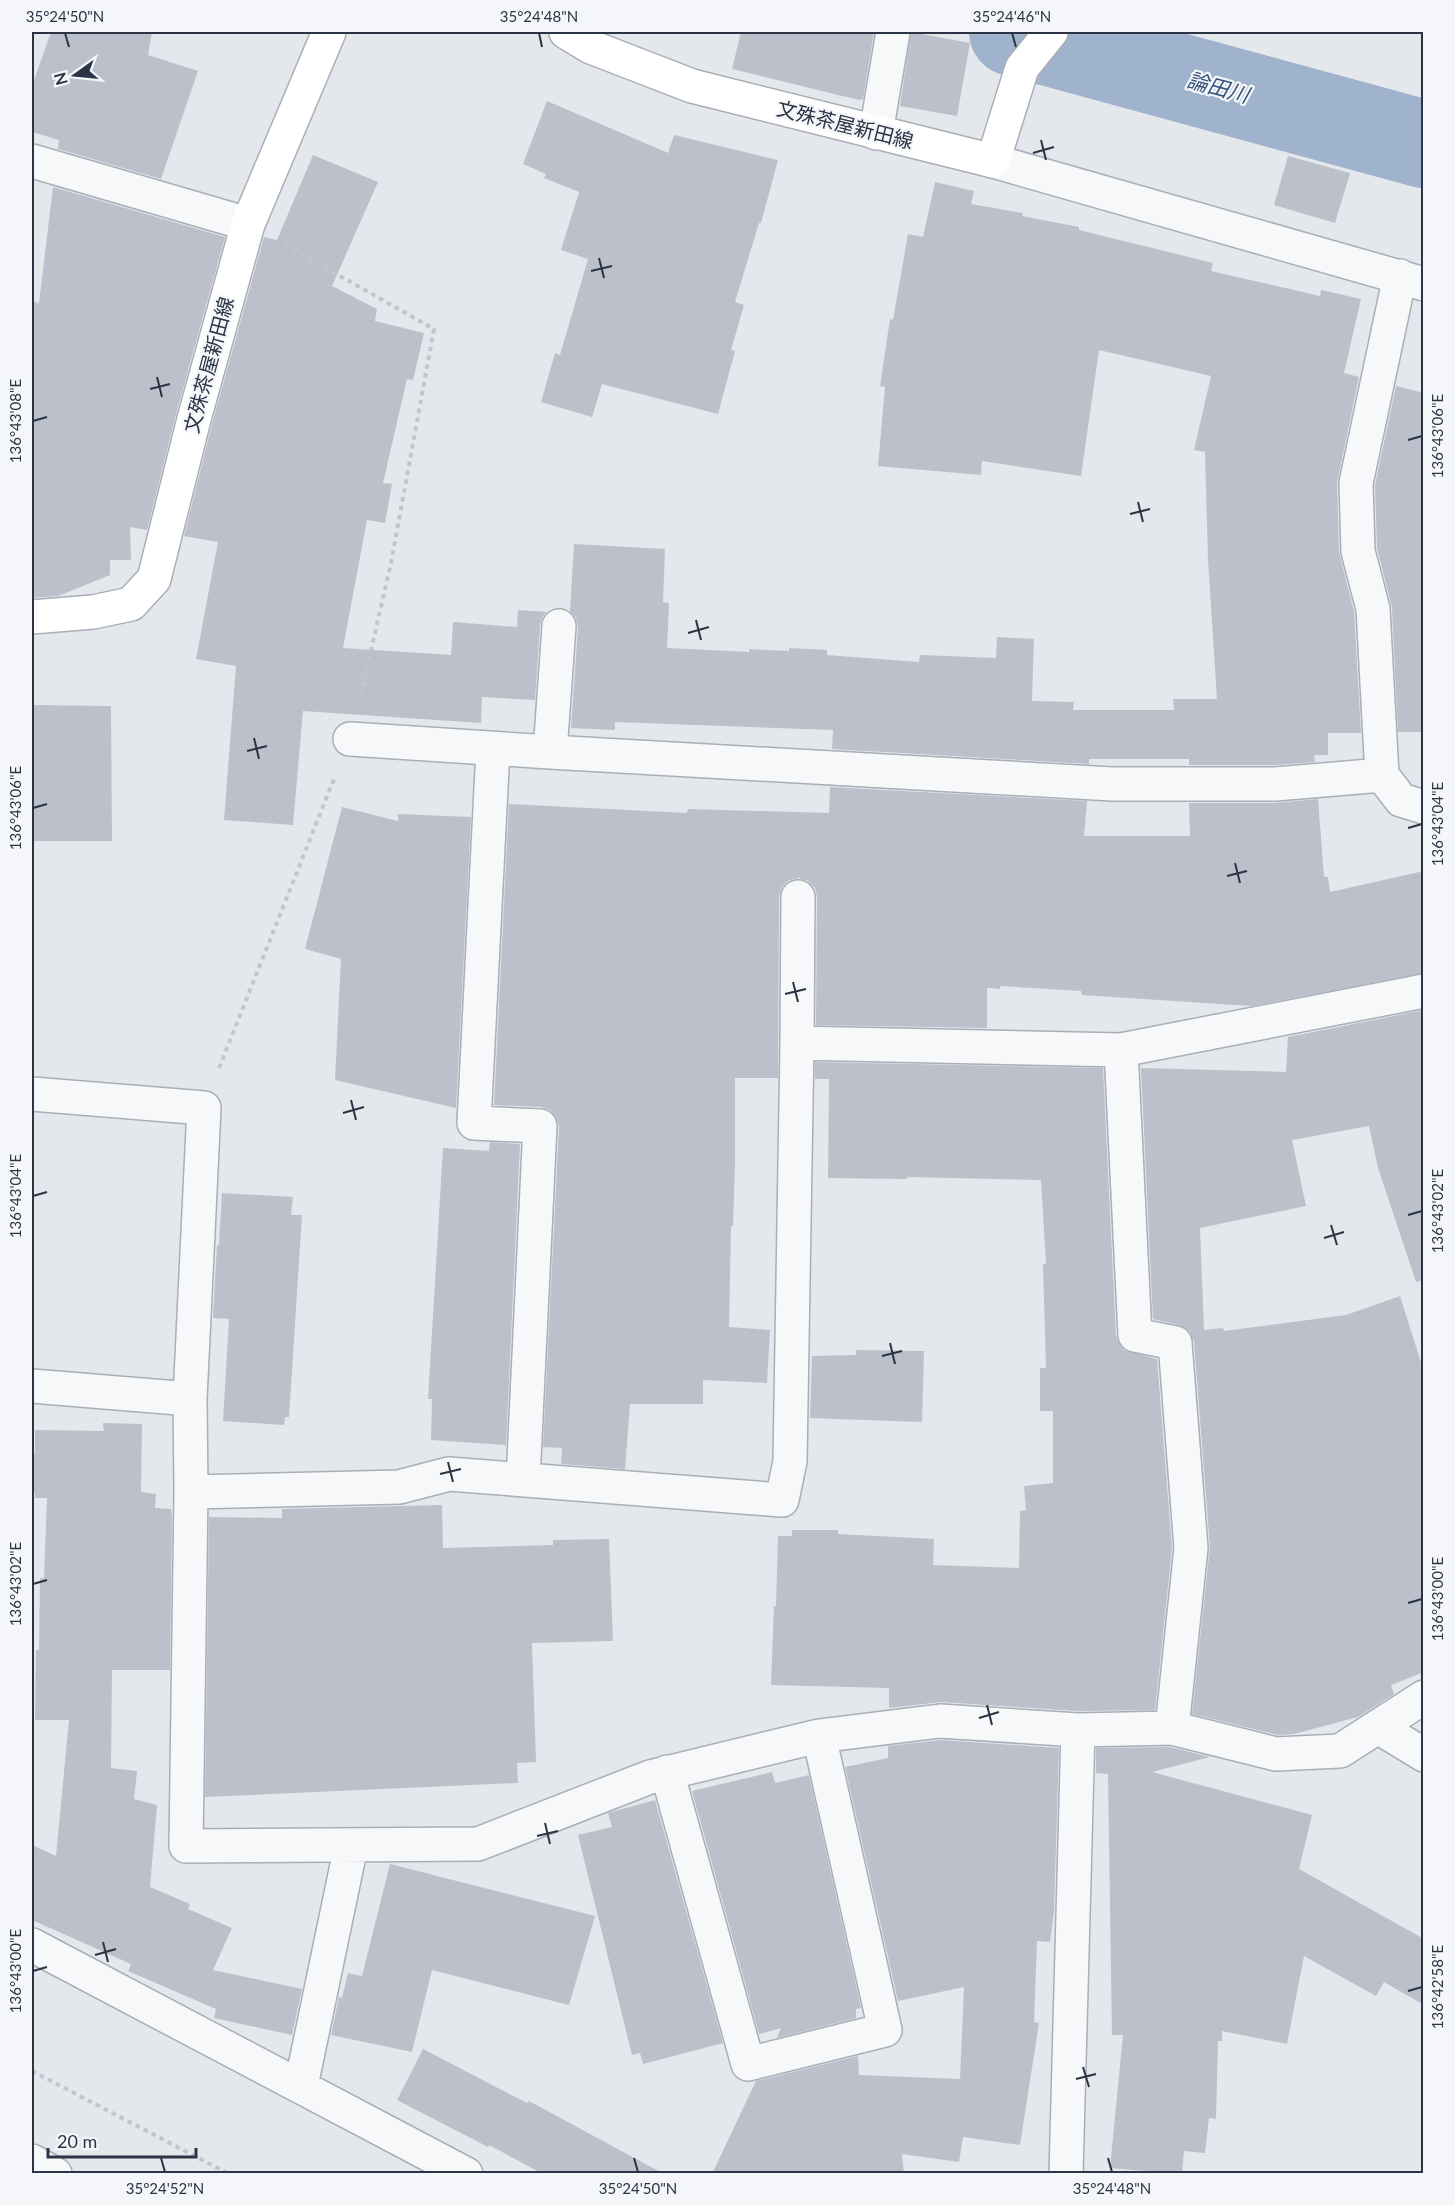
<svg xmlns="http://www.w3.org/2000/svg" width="1455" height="2205" font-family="Lato,'Noto Sans JP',sans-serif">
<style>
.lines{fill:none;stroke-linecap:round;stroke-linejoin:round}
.river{stroke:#9fb4cc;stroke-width:88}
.building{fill:#bbc0ca}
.minor-casing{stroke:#a9aeb7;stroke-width:36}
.secondary-casing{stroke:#a9aeb7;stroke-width:36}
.path{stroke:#c2c5cb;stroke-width:4;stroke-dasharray:4.5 4.5;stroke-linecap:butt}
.minor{stroke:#f7f8fa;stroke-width:33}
.secondary{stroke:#fff;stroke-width:33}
.ticks{fill:none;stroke:#2b3445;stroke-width:2}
.labels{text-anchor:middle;stroke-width:4.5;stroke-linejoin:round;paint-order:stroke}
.street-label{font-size:20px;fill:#2b3445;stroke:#f4f6f9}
.water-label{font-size:21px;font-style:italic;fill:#34527a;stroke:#f4f6f9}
.neatline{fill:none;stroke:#2b3445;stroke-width:2}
.ticks-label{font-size:15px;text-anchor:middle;fill:#2b3445}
</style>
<rect width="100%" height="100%" fill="#e4e7ec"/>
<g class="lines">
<path class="river" d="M1013,32l411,112"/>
</g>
<path class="building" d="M51,32h101l-4,23 50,16 -37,108 -103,-30 1,-9 -27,-8v-46z
M741,32h133l-11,67 -4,1 -127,-31z
M911,32l59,11 -13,73 -57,-10z
M547,101l121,52 6,-18 104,25 -17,63h-2l-24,79 9,3 -13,45 4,1 -17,63 -116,-30 -10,33 -51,-15 14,-49 5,2 28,-96 -27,-9 18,-58 -35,-14 2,-4 -23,-10z
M313,155l65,27 -46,104 45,23 -2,12 49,12 -11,47 -6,-1 -24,104 9,1 -7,39 -18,-3 -24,128 108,7 2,-33 64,5 1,-17 29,2 -4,4 -3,9 -5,75 -53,-3 -1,26 -178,-12 -10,114 -69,-5 12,-154 -40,-7 22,-117 -34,-6 28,-112 52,-187 13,3z
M1288,156l62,17 -15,50 -61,-18z
M935,182l39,9 -3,13 52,9 -1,3 57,11v3l134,33 -2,8 109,25 1,-6 40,9 -17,74 15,4 -22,106 2,69 15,60 7,121h-33v22h-14l1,7 -41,3h-85v-6h-100v5l-257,-15 1,-19 -218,-8v8l-44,-2 7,-101 -2,-9 -6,-7 4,-67 91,5 -2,53 6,1 -2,45 82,4v-3l40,2v-3l38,2v5l92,7 1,-7 76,3 1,-21 37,2 -2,62 42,1 -1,8h101l-1,-11h44l-9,-139 -3,-108 -11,-2 17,-74 -112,-26 -18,126 -99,-15 -1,14 -103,-9 7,-79 -5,-1 10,-67 3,1 15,-86 15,3z
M53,187l172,50 -49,177 -29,116 -17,-3 1,33h-21v15l-52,21 -26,2v-297l7,2z
M1396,386l28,7v339h-26l-6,-124 -15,-60 -2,-63z
M32,705l79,1 1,135h-80z
M830,787l257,14 -3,35h106l-1,-33h86l43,-4 6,78h4l2,15 94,-21v102l-173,33 -169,-11 -1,-4 -81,-5v3l-13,-1v40l-171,-3 1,-128 -2,-9 -7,-7 -9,-3 -10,2 -7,7 -3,10 -1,181h-43v87l-2,61h-2l-2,101 41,3 -3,53 -64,-3v24h-73l-5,65 -64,-5 1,-16 -19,-1 16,-321 -3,-9 -6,-7 -9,-3 -47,-2 15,-301 178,9 1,-4 141,4z
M342,807l56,14v-7l73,3 -15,291 -121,-28 6,-121 -36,-10z
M1424,1010v270l-8,2 -38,-114 -9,-42 -77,14 14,66 -106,22 4,102 19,-2 1,3 122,-16 54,-19 24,76v300l-33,13 3,9 -36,23 -64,17 -16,1 -86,-21 18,-167 -16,-205 -5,-11 -10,-6 -26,-6 -12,-251 145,4 2,-35z
M815,1062l288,6 13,268 3,8 5,6 33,9 15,189 -17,162 -77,1 -137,-9 -52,6v-20l-118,-3 3,-79h2l2,-70h14v-6h46v4l96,5 -1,26 86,3 1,-57 6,-1 -2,-24 29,-3v-72h-13v-43h6l-3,-104h3l-5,-84 -134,-3v2l-79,-1 1,-99h-14z
M490,1142l30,2 -14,301 -75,-5 1,-41h-4l15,-251 46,3z
M222,1193l71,4 -2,18h11l-13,202h-4l-1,8 -61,-4 6,-102 -16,-1 4,-73h2z
M856,1350l68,1 -2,71 -112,-4 2,-62 44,-1z
M103,1423l39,1 -1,68 15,2 -1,14 16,1 1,7 -2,154h-58l-1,98 26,3 -3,28 23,6 -7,82 40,17 -2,5 44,19 -19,42 89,19 -10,46 -78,-17 2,-9 -88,-38 3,-7 -99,-44v-75l24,11 13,-136h-34l1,-70h3l1,-72h4l3,-80h-12v-5h-3v-39h3v-24l69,1z
M442,1505l1,43 110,-3v-5l56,-1 4,102 -81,2 4,119 -19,1 1,20 -313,14 4,-280 73,1v-9z
M941,1740l118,8 -5,164 -4,30 -13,-1 -3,81 5,1 -19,122 -57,-8 -4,25 -57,-8 2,20h-192l44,-93 102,-25 1,19 101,4 4,-92 -66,14 -53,-234 43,-9v-12z
M1170,1747l40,10 -58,15 160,43 -13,54 125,70v66l-40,-23 -8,14 -72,-40 -17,88 -65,-13v10h-4l-2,78 -7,-1 -4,35 -21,-2 -2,23 -72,-6 13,-133h-11l-4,-261 -12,-1v-25z
M772,1772l3,11 34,-8 52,233 -5,1v9l-79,20 4,-10 -22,6 -67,-243z
M655,1800l68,243 -80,21 -3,-11 -8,2 -54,-220 34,-8 -4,-14z
M390,1864l205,52 -26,89 -137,-35 -20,82 -81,-17 8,-38 3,1 6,-25 14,3z
M423,2049l104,54 2,-2 135,73h-121l-54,-29 -1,2 -91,-47z"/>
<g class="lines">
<g class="minor-casing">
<path id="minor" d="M876,133l17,-101
M32,161l216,63
M993,161l431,123
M1400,276l-44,207 2,68 15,58 9,166 19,25 23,7
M350,739l200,13 562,32h163l107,-9
M493,749l-19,374 66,3 -17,354
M550,752l9,-126
M797,1043l1,-146
M1121,1050l14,285 40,8 16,205 -19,180
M32,1094l172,14 -14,291 1,93 -5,354 292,-2 172,-67 169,-41 121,-15 138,9 94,-2 104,26 64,-3 84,-54
M32,1386l158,13
M191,1492l208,-5 50,-13 333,26 8,-39 7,-418 324,7 303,-59
M1378,1727l46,28
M667,1772l81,292 137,-34 -66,-294
M32,1945l434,229
M301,2086l50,-240
M32,2161l23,13
M1066,2174l12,-444"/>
</g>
<g class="secondary-casing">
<path id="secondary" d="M566,32l25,15 101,39 301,75 29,-93 29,-36
M32,617l61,-5 38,-8 23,-25 40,-160 54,-195 81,-192"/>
</g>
<path class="path" d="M285,245l149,84 -43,234 -31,135
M219,1068l115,-289
M32,2071l197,103"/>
<use href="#minor" class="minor"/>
<use href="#secondary" class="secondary"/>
</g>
<path class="ticks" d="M65,33l4,14M539,33l3,14M1012,33l4,14M1041,140l5,20M1033,153l21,-6M599,258l5,20M591,271l21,-5M157,377l5,20M150,389l20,-5M33,421l14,-4M1408,440l14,-4M1138,502l5,20M1130,514l20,-5M696,620l5,20M688,633l21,-6M254,738l5,21M247,751l20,-5M33,808l14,-4M1408,828l14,-4M1235,863l5,20M1227,876l20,-5M793,982l5,20M785,994l21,-5M351,1100l5,20M343,1113l21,-6M33,1196l14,-4M1408,1215l14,-4M1331,1225l6,20M1324,1238l20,-6M890,1343l5,21M882,1356l20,-5M448,1462l5,20M440,1474l21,-5M33,1584l14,-4M1408,1603l14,-4M987,1705l5,20M979,1718l20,-6M545,1823l5,21M537,1836l21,-5M103,1942l5,20M95,1955l21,-6M33,1971l14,-4M1408,1991l14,-4M1083,2067l6,20M1076,2079l20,-5M161,2158l4,14M634,2158l4,14M1108,2158l4,14"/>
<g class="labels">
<g class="street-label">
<text transform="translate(845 125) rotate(14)" y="7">文殊茶屋新田線</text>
<text transform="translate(209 365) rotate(-75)" y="7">文殊茶屋新田線</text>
</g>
<g class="water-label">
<text transform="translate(1218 88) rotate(15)" y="7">論田川</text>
</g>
</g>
<rect width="1455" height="2205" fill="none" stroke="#f4f6f9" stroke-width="66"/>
<g transform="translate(75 75) rotate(255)" stroke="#f4f6f9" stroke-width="4.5" paint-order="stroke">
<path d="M0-4.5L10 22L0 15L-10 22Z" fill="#2b3445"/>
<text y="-9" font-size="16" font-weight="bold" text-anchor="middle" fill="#2b3445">N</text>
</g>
<path d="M48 2148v9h148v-9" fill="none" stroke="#2b3445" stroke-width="3"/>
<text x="57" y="2148" font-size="18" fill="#2b3445" stroke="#f4f6f9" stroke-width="4.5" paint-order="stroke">20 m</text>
<rect x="33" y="33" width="1389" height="2139" class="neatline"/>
<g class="ticks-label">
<text x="65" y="22">35°24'50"N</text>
<text x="539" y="22">35°24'48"N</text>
<text x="1012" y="22">35°24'46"N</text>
<text transform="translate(16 421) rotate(-90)" y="5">136°43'08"E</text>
<text transform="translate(1438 436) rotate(-90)" y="5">136°43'06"E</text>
<text transform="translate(16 808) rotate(-90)" y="5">136°43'06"E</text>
<text transform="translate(1438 824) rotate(-90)" y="5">136°43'04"E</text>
<text transform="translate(16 1196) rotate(-90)" y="5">136°43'04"E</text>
<text transform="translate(1438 1211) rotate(-90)" y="5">136°43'02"E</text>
<text transform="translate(16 1584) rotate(-90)" y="5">136°43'02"E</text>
<text transform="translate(1438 1599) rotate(-90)" y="5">136°43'00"E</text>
<text transform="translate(16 1971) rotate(-90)" y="5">136°43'00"E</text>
<text transform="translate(1438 1987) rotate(-90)" y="5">136°42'58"E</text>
<text x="165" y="2194">35°24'52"N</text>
<text x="638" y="2194">35°24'50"N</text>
<text x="1112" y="2194">35°24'48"N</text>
</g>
</svg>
